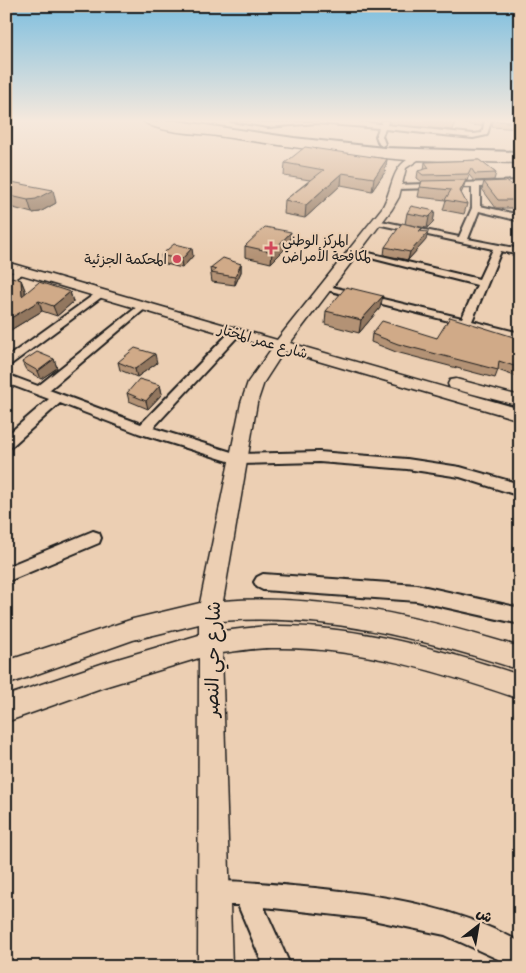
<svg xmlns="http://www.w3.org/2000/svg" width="526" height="973" font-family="'Gochi Hand','Playpen Sans Arabic',sans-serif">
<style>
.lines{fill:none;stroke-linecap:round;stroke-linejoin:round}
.minor-casing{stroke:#1c1c1c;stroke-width:4}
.tertiary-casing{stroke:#1c1c1c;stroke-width:3}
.trunk-casing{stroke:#1c1c1c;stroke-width:4}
.minor{fill:#eccfb3;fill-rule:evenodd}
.tertiary{fill:#eccfb3;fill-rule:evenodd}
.trunk{fill:#eccfb3;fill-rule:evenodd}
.wall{fill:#b39275;stroke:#1c1c1c}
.shaded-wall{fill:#92775f;stroke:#1c1c1c}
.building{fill:#d0aa88;stroke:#1c1c1c}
.poi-dot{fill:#d1495b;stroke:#eccfb3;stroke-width:2}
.labels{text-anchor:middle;stroke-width:4.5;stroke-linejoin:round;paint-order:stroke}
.far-poi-label{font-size:14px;fill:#1c1c1c;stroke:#eccfb3;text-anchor:start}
.far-street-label{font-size:14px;fill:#1c1c1c;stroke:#eccfb3}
.near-street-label{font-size:19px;fill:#1c1c1c;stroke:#eccfb3}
</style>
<rect width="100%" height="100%" fill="#eccfb3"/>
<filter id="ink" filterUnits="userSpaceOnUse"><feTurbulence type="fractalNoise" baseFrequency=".02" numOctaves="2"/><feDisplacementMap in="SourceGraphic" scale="10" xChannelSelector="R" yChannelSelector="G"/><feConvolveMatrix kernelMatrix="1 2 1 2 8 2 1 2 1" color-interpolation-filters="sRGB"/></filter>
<g filter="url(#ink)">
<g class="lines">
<g class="minor-casing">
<path id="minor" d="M231,121l37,2 78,-2 35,3 1,-3h6l-1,4 86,9 9,-1 3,-12h6l-4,14 -14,3 -88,-9 -3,7 3,8 -3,2 -3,-2 -3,-8 3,-8 -63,-5 -48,4z
M520,181v4l-40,2v19l40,9v6l-41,-10 -11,28 52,10v6l-19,-4 -29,70 48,12v6l-201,-51 5,-3 138,33 15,-33 -130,-33 5,-3 127,30 14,-30 -121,-26 4,-3 83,17 13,-29v-21l-75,2 -4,-2 1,-2z
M19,269l8,2 -21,13v-8z
M99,291l5,3 -1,2 -97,72v-10z
M142,303l4,1v4l-97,82 92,34 90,-93 4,-1 6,3 -2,2 -86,93 85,26 81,-2 88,7 53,8 60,17v12l-60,-19 -53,-8 -88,-7 -81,2 -100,-31 -78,-30 -49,44 -5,2v-13l43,-37 -43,-16v-9l32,12z
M93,531l6,2 2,5 -2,5 -93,39v-15z
M263,574l154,11 103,23v16l-103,-23 -154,-11 -6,-3 -3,-5 3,-5z
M213,881c34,0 68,4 102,7 72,8 141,19 205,54v25l-9,-2 -66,-30 -82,-17 -99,-11 27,60h-27l-26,-62h-25l-9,-3 -3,-9 3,-9z"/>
</g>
<g class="tertiary-casing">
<path id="tertiary" d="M143,121l229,31 74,4 74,1v6l-102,-3 -12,8 -7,29 -7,12 -102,134 230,66v11l-236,-69 -20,31 -7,21 -34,198c101,-8 201,17 297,46v23c-97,-31 -196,-57 -298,-49v10c16,-2 33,-4 49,-5 81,-2 172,24 249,49v24c-79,-27 -164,-53 -248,-51 -17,0 -33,3 -50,5l10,314h-34l1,-309 -95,29 -98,35v-26l98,-33 95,-28v-11l-66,16 -127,45v-24l127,-42 67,-16 41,-200 7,-21 24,-34 -266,-78v-8l271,78 105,-132c10,-16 9,-38 25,-48 -64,-5 -127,-15 -190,-24 -20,-3 -59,-3 -74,-15z
M456,379l64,17v10l-70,-18 -2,-4 2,-4z"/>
</g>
<g class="trunk-casing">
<path id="trunk" d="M155,121h22l117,17 90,10 136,4v8c-122,0 -240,-16 -360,-36z"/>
</g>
<use href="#minor" class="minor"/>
<use href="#tertiary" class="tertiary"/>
<use href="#trunk" class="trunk"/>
</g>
<path class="wall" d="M391,121h92l-2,5 -26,-3 -2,7 -62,-6z
M493,121h27v8l-28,-2z
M387,159l-2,13 -13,19 -31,-6 -36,33 -21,-4 1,-14 25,-20 -26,-4 1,-13z
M479,160l17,13 -2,7 -20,1 -5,-6 -2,6h-2l-4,12 6,11 -3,10 -21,-4 3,-10 -28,-3 2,-10 2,-5 -5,-4 1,-7 6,-1 1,-8z
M6,181l50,22 -16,9 -8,1 -26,-7z
M484,182l36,8v20l-3,-2h-21l-14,-19z
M435,211l-2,11 -6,6 -22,-4 2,-11z
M422,228l-1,3 5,9 -18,20 -24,-5 1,-8z
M290,244l-19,19 -26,-6v-11z
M161,255l32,1 -11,12 -20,-5z
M241,264v8l-6,13 -23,-3 -2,-14z
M6,280h15l4,10v4l45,-2 3,10 -16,14 -15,-5 -33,20 -3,-1z
M380,308l-21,25 -34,-9 1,-13z
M372,334l65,4 83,1v39l-22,-8 -3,8 -99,-26 -25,-10z
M54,359l3,9 -16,11 -15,-9 -4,-8z
M118,362l39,1 -20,14 -17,-7z
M160,385l2,9 -14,15 -19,-8 -2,-8z"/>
<path class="shaded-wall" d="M387,159l-2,13 -13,19 2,-13z
M342,173l-1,12 -36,33 1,-13z
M466,180l-3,9 -5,12 2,-10z
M53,190l3,13 -16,9 -8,1 -4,-13z
M435,211l-2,11 -6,6 2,-11z
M291,232l-1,12 -19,19 1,-11z
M428,232l-2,8 -18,20 2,-8z
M192,248l1,8 -11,12 -1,-8z
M241,264v8l-6,13v-8z
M21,280l4,10v16l-3,-10z
M70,292l3,10 -16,14 -4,-10z
M383,296l-3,12 -21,25 2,-13z
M39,301l3,10 -33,20 -3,-7v-3z
M155,354l2,9 -20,14 -2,-8z
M54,359l3,9 -16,11 -3,-8z
M160,385l2,9 -14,15 -2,-8z"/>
<path class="building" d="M424,121h31l-1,3z
M496,121h24v2z
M305,147l82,12 -13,19 -32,-5 -36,32 -21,-5 39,-30 -39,-7z
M479,160l17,13 -21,1 -4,-6 -3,6 -45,1 -5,-4 11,-3 -4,-6z
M466,180l-6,11 7,13 -22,-4 6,-10 -31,-3 2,-6z
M6,181l47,9 -17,9 -8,1 -22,-5z
M506,181l14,9v10h-22l-14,-18z
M411,206l24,5 -6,6 -22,-4z
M402,223l20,5 -3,3 9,1 -18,20 -25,-5z
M265,227l26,5 -19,20 -27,-6z
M174,244l18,4 -11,12 -20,-5z
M223,258l18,6 -6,13 -24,-4 5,-3 -6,-2z
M12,277l9,3 1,16 17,-14 31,10 -17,14 -14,-5 -33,20v-41z
M346,287l37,9 -22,24 -35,-9z
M450,317l70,22v29l-21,-7 -1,9 -100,-26 -26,-10 10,-13 55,17z
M135,348l20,6 -20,15 -17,-7z
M37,352l17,7 -16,12 -16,-9z
M139,379l21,6 -14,16 -19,-8z"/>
</g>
<linearGradient id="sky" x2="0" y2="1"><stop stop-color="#7cbedf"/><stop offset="0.47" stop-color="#f6e9dd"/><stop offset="1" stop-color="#f6e9dd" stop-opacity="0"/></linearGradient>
<rect width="526" height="257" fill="url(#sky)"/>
<g class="poi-dot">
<path d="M268.5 240.5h5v5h5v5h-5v5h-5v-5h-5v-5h5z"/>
<circle cx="177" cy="259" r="5"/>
</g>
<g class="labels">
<g class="far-poi-label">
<text x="282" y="245">المركز الوطني<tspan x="282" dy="16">لمكافحة الأمراض</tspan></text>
<text x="167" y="264" text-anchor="end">المحكمة الجزئية</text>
</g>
<g class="far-street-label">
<text transform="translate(263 341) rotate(16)" y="5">شارع عمر المختار</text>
</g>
<g class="near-street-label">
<text transform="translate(212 659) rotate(-89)" y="7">شارع حي النصر</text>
</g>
</g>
<rect width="526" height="973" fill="none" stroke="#eccfb3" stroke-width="25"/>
<rect x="12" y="12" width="501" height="948" fill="none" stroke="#1c1c1c" stroke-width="2" filter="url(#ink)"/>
<g transform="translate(478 926) rotate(31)" stroke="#eccfb3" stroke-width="4" paint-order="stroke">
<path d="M0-4L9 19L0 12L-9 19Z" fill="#1c1c1c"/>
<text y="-8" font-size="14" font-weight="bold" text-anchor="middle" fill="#1c1c1c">ش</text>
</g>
</svg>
